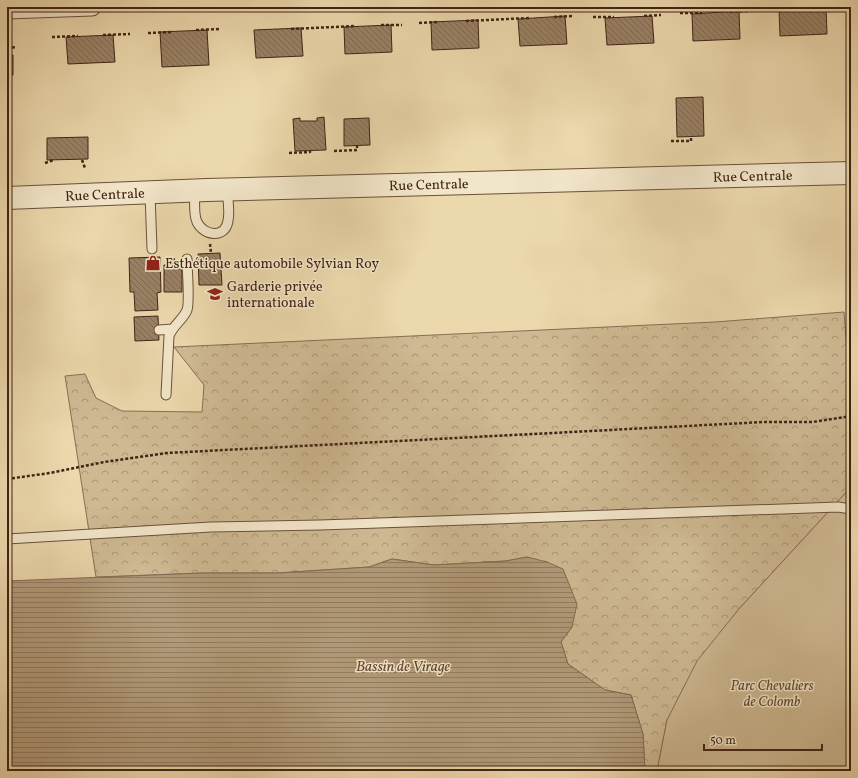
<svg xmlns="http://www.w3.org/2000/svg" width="858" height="778" font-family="Vollkorn,serif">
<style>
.forest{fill:url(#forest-crowns);stroke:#886e54}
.green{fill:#ceb992;stroke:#886e54}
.water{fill:url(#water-rules);stroke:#846a51}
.building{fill:url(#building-back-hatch);stroke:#412315}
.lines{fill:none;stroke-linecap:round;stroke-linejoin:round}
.service-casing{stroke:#6c503b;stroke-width:11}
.minor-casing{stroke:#6c503b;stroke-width:19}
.tertiary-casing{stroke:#6c503b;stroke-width:24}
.path{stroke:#412315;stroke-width:2.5;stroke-dasharray:3 2;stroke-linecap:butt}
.service{stroke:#f2e6c9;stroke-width:9}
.minor{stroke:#f2e6c9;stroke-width:17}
.tertiary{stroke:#f2e6c9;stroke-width:22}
.labels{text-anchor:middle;stroke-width:3;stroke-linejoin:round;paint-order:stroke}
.street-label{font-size:14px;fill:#412315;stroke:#f2e6c9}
.poi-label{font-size:14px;fill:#412315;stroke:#f2e6c9;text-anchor:start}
.park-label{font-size:14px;font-style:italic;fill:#644834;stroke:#f2e6c9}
.water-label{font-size:15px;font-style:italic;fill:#634733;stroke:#f2e6c9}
</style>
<defs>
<pattern id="forest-crowns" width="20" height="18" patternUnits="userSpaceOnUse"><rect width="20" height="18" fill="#ceb992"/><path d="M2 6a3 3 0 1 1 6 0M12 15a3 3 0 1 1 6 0" fill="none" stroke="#a99676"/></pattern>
<pattern id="water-rules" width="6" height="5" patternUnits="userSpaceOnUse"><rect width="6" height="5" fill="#b19a79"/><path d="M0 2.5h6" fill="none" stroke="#927d62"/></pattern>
<pattern id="building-back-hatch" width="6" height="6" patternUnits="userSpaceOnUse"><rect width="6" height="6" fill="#998164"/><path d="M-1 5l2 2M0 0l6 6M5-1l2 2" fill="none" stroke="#7e6951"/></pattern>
</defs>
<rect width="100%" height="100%" fill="#ebd8ac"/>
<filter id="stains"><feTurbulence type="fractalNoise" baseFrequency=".005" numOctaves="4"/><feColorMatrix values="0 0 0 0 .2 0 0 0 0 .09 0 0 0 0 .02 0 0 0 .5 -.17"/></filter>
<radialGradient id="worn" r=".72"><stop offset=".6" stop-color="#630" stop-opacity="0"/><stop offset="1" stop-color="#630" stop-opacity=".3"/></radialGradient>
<path class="forest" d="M844,312l7,93v82l-113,123 -71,110 -10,51h-12l-2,-37 -12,-39 -26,-5 -37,-26 -7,-22 11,-15 -45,-70 -21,4 -72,4 -42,-6 -23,8 -91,6h-75l-107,4 -31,-201 20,-2 11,24 26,13 80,1 2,-27 -30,-38 541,-25z"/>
<path class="green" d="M851,487v284h-194l10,-51 30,-59 41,-51z"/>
<path class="water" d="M527,557l20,5 16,7 14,35 -5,23 -11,15 7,22 37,26 26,5 12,39 2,37h-638v-190l196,-8h75l91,-6 23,-8 42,6 72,-4z"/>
<path class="building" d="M816,7h10l1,27 -47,2 -1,-27z
M739,11l1,28 -47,2 -1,-27z
M565,16l2,28 -47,2 -2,-27z
M652,16l2,27 -47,2 -2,-27z
M478,20l1,28 -47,2 -1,-28z
M391,25l1,27 -47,2 -1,-27z
M301,28l2,28 -47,2 -2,-28z
M207,30l2,35 -47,2 -2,-35z
M113,35l2,27 -47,2 -2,-27z
M7,55h6v20h-6z
M703,97l1,39 -27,1 -1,-39z
M324,117l2,33 -31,1 -2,-32 7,-1v3h17v-3z
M369,118l1,27 -26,1v-27z
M88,137v22l-41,1v-22z
M220,253l2,32h-23l-1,-31z
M160,257l1,35 -4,1 1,17 -23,1 -1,-19h-4l-1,-34z
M164,265h18v27h-18z
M158,316l1,24 -24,1 -1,-24z"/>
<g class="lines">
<g class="service-casing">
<path id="service" d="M195,191c0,9 -2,22 2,31 7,14 28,17 31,-1 2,-10 0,-21 -1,-31
M150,193l2,56
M159,330l13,-1
M166,395l3,-59c4,-11 14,-16 18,-26 3,-8 0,-40 0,-51
M7,539l204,-12 109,-2 518,-18 13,2"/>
</g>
<g class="minor-casing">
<path id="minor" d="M7,10l85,-3"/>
</g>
<g class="tertiary-casing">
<g id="tertiary">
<path id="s1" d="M7,198l200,-8 644,-17"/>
</g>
</g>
<path class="path" d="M816,7h2
M765,9l26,-1
M730,12l18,-1
M680,13h22
M644,16l17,-1
M554,17l20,-1
M593,17h21
M466,21l63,-3
M419,23l20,-1
M381,25h21
M291,29l64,-3
M196,30l24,-1
M148,33l25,-1
M103,35l27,-1
M52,37l26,-1
M7,48l10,-1
M671,141h20v-5
M334,151l23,-1v-5
M289,153l21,-1v-1
M82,160l3,8
M45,163l9,-3
M210,244l1,9
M172,265v-5l4,-1
M7,479l43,-6 54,-11 63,-9 597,-31h49l38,-6"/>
<use href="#service" class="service"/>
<use href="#minor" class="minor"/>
<use href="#tertiary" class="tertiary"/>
</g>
<defs>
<g id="shop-bare" transform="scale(1.2)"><path d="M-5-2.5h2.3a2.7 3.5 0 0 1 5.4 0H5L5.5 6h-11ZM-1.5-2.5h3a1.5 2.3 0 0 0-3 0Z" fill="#8f2418" stroke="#f2e6c9" stroke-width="2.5" paint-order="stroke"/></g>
<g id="school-bare" transform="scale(1.2)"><path d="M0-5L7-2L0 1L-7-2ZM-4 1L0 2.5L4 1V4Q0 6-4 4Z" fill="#8f2418" stroke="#f2e6c9" stroke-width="2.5" paint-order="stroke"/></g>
</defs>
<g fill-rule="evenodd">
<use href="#shop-bare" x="153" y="263"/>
<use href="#school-bare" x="215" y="294"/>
</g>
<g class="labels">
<g class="street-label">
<text dy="5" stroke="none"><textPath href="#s1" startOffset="746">Rue Centrale</textPath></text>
<text dy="5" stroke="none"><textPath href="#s1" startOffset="422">Rue Centrale</textPath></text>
<text dy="5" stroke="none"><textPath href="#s1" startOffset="98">Rue Centrale</textPath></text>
</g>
<g class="poi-label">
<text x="165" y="268">Esthétique automobile Sylvian Roy</text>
<text x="227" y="291">Garderie privée<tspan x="227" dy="16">internationale</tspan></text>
</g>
<g class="park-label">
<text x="772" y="690">Parc Chevaliers<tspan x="772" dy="16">de Colomb</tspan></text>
</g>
<g class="water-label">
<text x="403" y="671">Bassin de Virage</text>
</g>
</g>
<rect width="858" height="778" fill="none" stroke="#ebd8ac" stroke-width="24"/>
<rect x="8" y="8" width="842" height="762" fill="none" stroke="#412315" stroke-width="2"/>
<rect x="12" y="12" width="834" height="754" fill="none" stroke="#412315"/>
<path d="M704 744v6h118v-6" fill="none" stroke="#412315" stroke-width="2"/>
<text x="710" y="744" font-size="12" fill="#412315" stroke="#f2e6c9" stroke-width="3" paint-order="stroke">50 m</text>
<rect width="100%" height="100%" filter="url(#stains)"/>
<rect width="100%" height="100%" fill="url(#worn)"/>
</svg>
